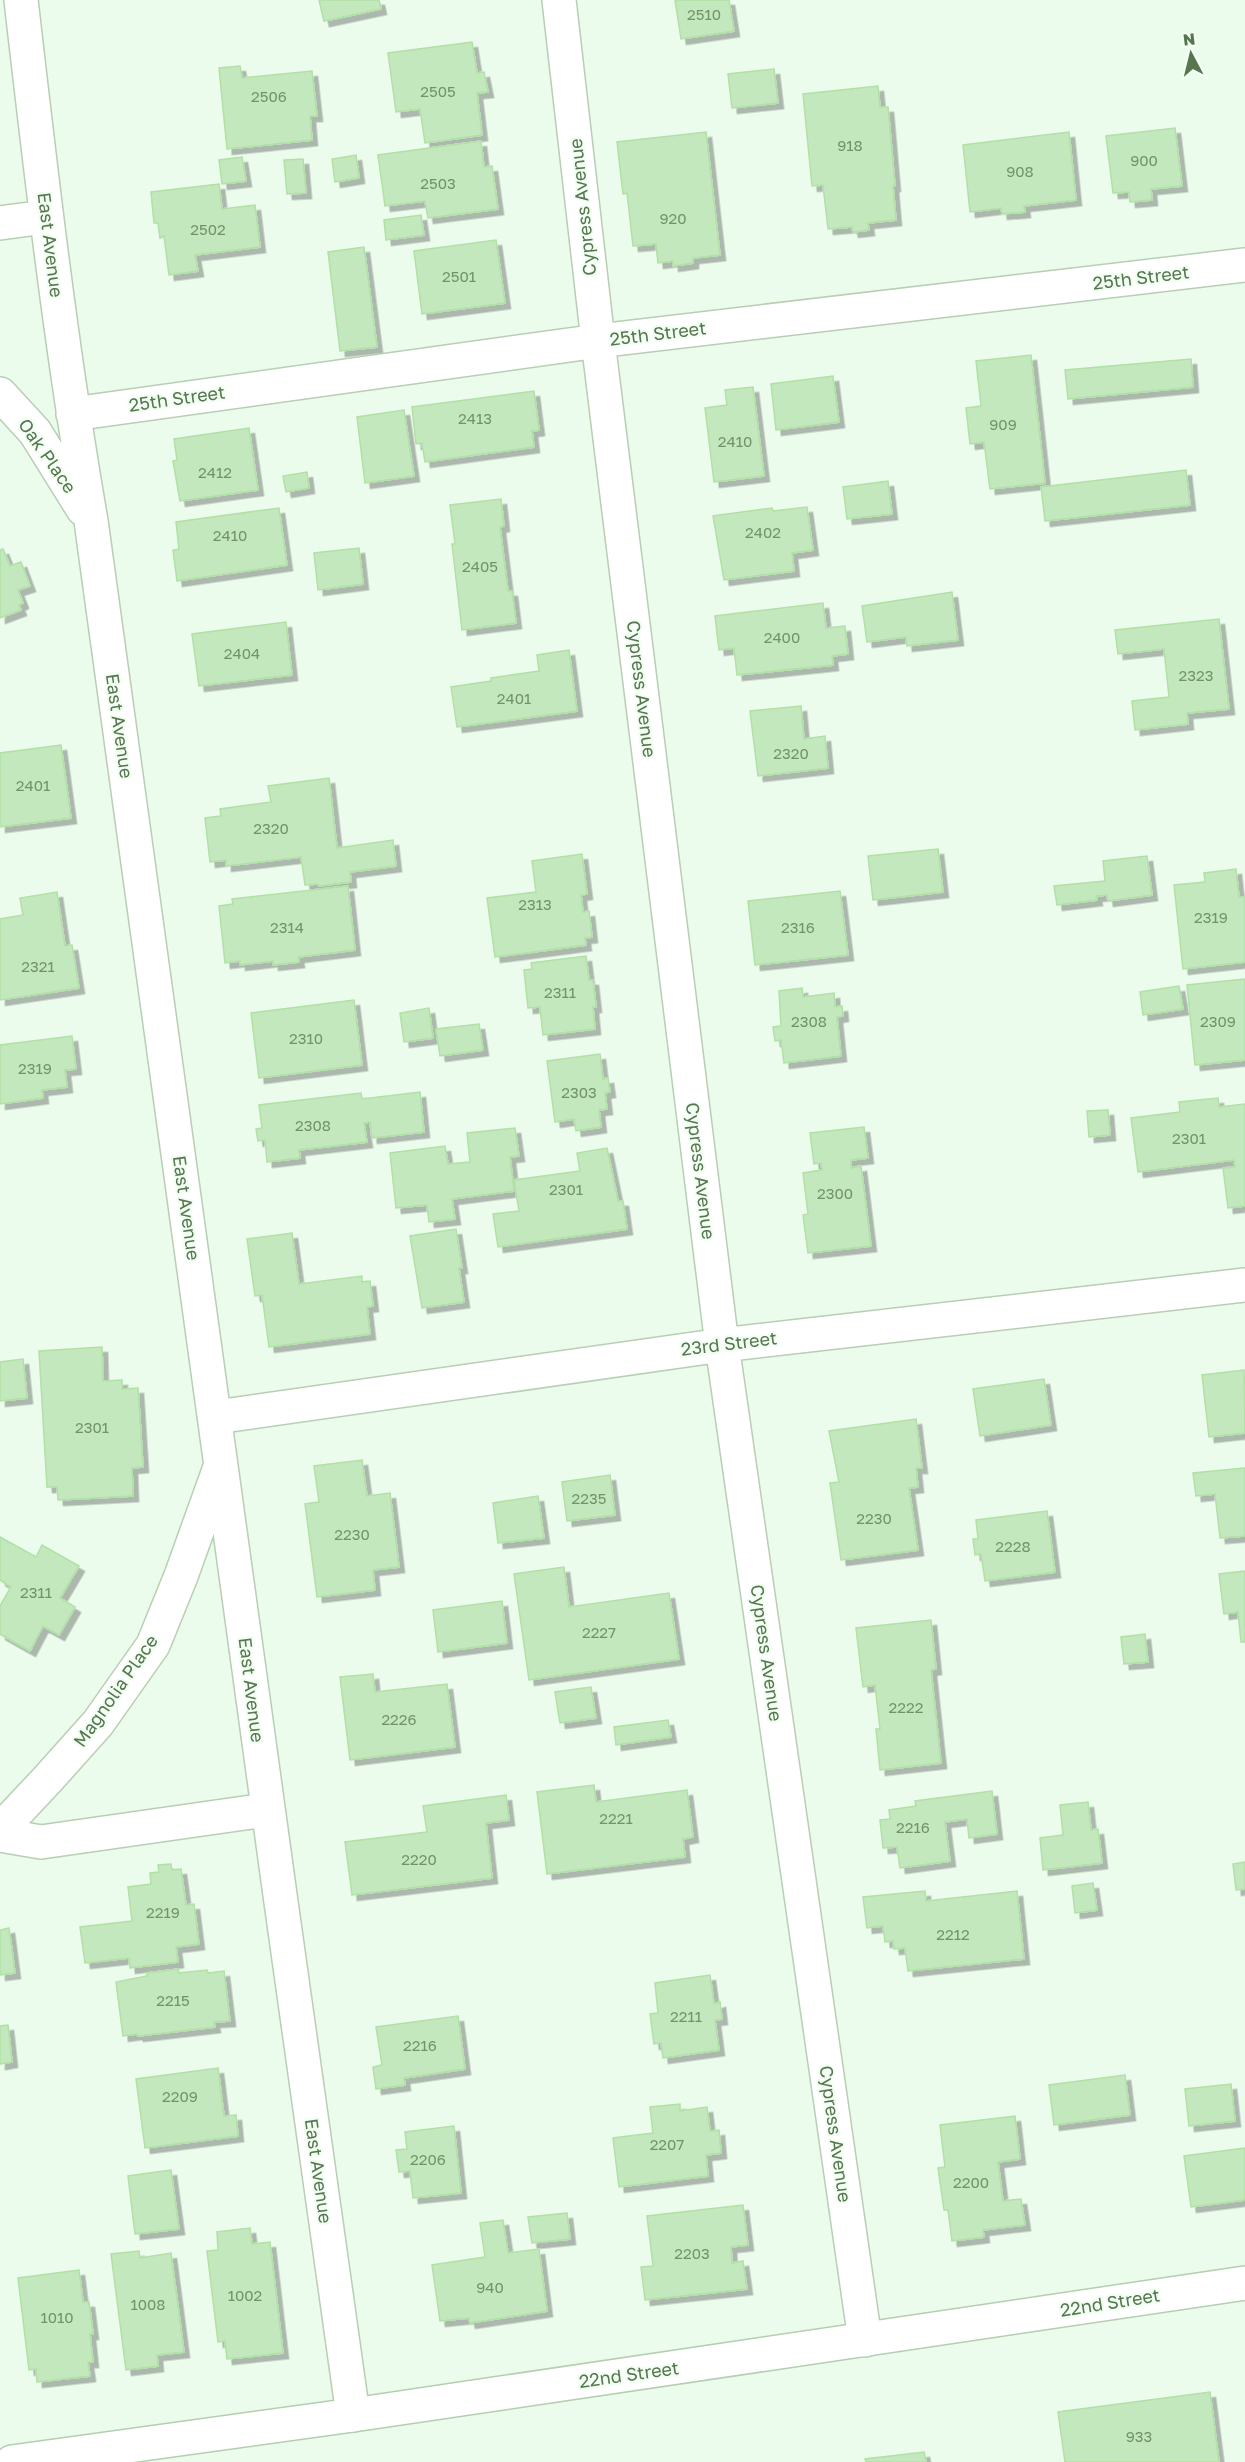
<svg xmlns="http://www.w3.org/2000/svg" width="1245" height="2462" font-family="'Golos Text',sans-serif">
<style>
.building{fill:#c4e8bd;stroke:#b0e1a5;stroke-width:1.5;filter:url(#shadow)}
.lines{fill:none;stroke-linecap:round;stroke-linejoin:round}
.street-casing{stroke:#b7cfb3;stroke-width:36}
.secondary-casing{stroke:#b2d0ae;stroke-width:36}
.street{stroke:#fff;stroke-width:33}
.secondary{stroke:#fff;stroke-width:33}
.labels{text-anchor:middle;stroke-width:4.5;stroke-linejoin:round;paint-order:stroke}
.number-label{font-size:15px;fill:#72926a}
.street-label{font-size:18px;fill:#57754f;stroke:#f1fef2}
</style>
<defs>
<filter id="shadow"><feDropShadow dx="5.5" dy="5.5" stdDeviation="0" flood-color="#0004"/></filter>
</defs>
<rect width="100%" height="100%" fill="#ebfbec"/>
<path class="building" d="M319,0h60l2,9 -57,12z
M675,0h54l5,31 -53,8z
M472,42l5,31 7,-1 4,20 -11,1 5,42 -57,8 -5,-34 -24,3 -8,-59z
M240,66l2,12 70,-7 5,45h-7l2,24 -85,9 -8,-81z
M774,69l4,34 -46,5 -4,-34z
M878,86l2,21h8l7,79h-2l3,34 -28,3 1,7 -16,2 -1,-5 -24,2 -5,-44 -11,1 -9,-92z
M1175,128l7,58 -31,3 1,11 -22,2 -1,-10 -16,1 -7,-57z
M706,132l14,123 -27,3v5l-20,3v-5l-15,2 -2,-19 -23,2 -6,-53 -4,1 -6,-52z
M1069,132l7,68 -52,6 1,6 -23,2 -1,-6 -31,4 -7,-67z
M481,141l3,26 8,-1 6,43 -70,9 -3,-17 -40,5 -7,-51z
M356,155l3,23 -24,4 -3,-23z
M242,157l4,24 -24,3 -3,-24z
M303,159l3,34 -19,1 -3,-34z
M219,184l3,25 33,-4 5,42 -65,8 3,16 -29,4 -5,-39 -4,2 -2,-15h-4l-3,-31z
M421,215l3,20 -38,5 -2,-20z
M496,240l9,63 -83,11 -8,-63z
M364,247l13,100 -37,4 -12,-99z
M1031,355l14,128 -55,6 -6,-47 -14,2 -4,-36 15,-2 -5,-45z
M1191,359l2,28 -125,12 -3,-29z
M833,376l6,46 -63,8 -5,-46z
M753,387l11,89 -50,6 -9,-74 22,-3 -2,-15z
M534,391l5,39 -7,1 2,16 -109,15 -3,-19 -6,1 -4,-37z
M404,410l10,66 -49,7 -8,-66z
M249,428l9,62 -78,11 -7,-40 4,-1 -3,-21z
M1186,470l4,35 -145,16 -4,-34z
M307,472l2,16 -23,4 -3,-16z
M888,481l4,33 -45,5 -4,-32z
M501,499l3,27 -4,1 8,64h4l4,32 -54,7 -10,-86h3l-5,-39z
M807,507l6,43 -21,3 2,18 -70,9 -11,-64 59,-8 1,3z
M279,508l8,57 -110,16 -4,-31 6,-1 -3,-27z
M359,548l4,36 -45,6 -4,-37z
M3,549l7,17 11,-4 9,24 -12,4 5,13 -4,2 2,5 -21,8v-68z
M952,592l6,48 -51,6 -1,-9 -39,5 -5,-36z
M823,603l3,25 19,-2 3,28 -16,2 1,9 -96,10 -3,-27 -15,2 -4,-34z
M1219,619l10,90 -42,4 1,11 -53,6 -3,-29 37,-4 -5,-48 -46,5 -3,-24z
M286,622l6,53 -93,11 -7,-52z
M569,650l8,61 -120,16 -6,-40 40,-6v-3l48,-7 -2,-16z
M801,706l3,33 21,-3 3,32 -70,8 -8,-65z
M61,745l10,73 -71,9v-74z
M329,778l8,70 56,-8 3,26 -46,6 1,10 -32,4 -1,-2 -13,1 -4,-28 -75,9v-6l-16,2 -5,-44 16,-2 -1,-7 51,-7 -3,-16z
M938,849l5,43 -70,8 -5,-44z
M582,854l5,40 -6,1 2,17 6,-1 3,26 -7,1 1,7 -91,12 -8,-59 49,-6 -4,-31z
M1147,856l5,39 -44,6 -1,-6 -11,1 1,4 -40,5 -3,-19 51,-5 -2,-20z
M1236,869l3,28h6v65l-62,7 -9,-84 31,-3 -1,-9z
M348,886l7,64 -57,7 1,5 -26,3v-4l-33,4v-4l-15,2 -6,-57 14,-2 -1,-5z
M840,891l8,64 -93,10 -7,-64z
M57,892l8,54 7,-1 7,43 -79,12v-81l23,-4 -3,-17z
M586,956l3,24h4l3,27h-3l2,22 -52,6 -3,-28 -12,1 -4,-38 8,-1 -1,-6z
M1245,979v81l-50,5 -8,-80z
M1179,986l4,23 -40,6 -3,-23z
M802,988l1,9 31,-4 1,14 7,-1 1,10 -6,1 4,39 -57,7 -3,-23 -6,1 -2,-14 8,-1 -2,-35z
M354,1000l8,65 -103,13 -8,-65z
M429,1008l4,30 -29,4 -4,-29z
M479,1024l4,26 -43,6 -4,-27z
M72,1036l4,33 -11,1 2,17 -25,3 1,8 -43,6v-59z
M600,1054l3,25 5,-1 2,14 -5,1 2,16 -8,1 2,17 -25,4 -2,-12 -19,3 -8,-61z
M420,1092l4,40 -52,6 -2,-16 -6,1 3,19 -68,8 1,8 -33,4 -2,-22 -7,1 -2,-12 6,-1 -3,-23 102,-12 1,6z
M1218,1098l1,9 26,-3v102l-17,2 -5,-40 12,-1 -1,-7 -96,12 -7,-54 49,-6 -1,-10z
M1108,1110l2,25 -21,2 -2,-26z
M864,1127l4,31 -17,2v8l10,-2 10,80 -63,7 -5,-38 5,-1 -5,-41 19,-3 -1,-7 -7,1 -4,-31z
M515,1128l4,28 -9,1 4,34 -62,8 3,20 -26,3 -2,-17 -31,3 -6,-55 55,-7 3,18 22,-2 -3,-29z
M607,1148l11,53h5l4,28 -129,18 -5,-33 26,-3 -5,-31 66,-9 -3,-18z
M456,1229l6,39h-3l5,34 -42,6 -12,-72z
M292,1233l7,51 63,-8v6l8,-1 3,25 -6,1 3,27 -101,13 -7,-52 -7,1 -8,-57z
M102,1347l1,34 19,-1v9l16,-1 5,79 -11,1 1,28 -75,4 -1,-13h-10l-8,-136z
M23,1359l4,39 -27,3v-39z
M1244,1370l1,63 -36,4 -7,-62z
M1044,1379l7,46 -71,11 -7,-47z
M916,1419l6,49h-6l2,19 -9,1 9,62 -77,10 -11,-77 9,-1 -10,-51z
M362,1460l5,36 23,-3 9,74 -26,3 2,20 -58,7 -12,-93 14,-2 -5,-36z
M1245,1468v68l-25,2 -5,-44 -19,2 -3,-23z
M610,1475l5,40 -48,6 -5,-39z
M538,1496l6,42 -46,5 -5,-40z
M1047,1511l8,61 -70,9 -4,-27 -6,1 -2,-16h5l-2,-19z
M0,1537l36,20 6,-12 37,21 -19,32 15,9 -16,28 -16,-9 -13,25 -30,-17v-28l11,-19 -11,-7z
M564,1567l5,40 100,-14 10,66 -150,21 -15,-106z
M1245,1571v71h-4l-3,-30 -14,2 -5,-40z
M502,1601l5,42 -69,9 -5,-42z
M931,1620l5,49 -5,1 10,93 -61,7 -4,-41h4l-5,-44 -12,2 -7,-59z
M1145,1634l3,28 -24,2 -3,-27z
M373,1674l2,18 72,-8 8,63 -105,13 -10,-83z
M591,1687l5,31 -36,5 -5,-31z
M668,1720l3,17 -55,8 -2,-18z
M594,1785l2,17 91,-12 6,47 -10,2 2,18 -138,17 -10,-82z
M992,1791l5,43 -28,4 -2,-19 -22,3 5,39 -50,7 -3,-21 -14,1 -3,-28 10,-1 -1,-9 27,-4 -1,-5z
M506,1795l3,25 -23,3 6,55 -140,17 -7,-53 82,-10 -4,-26z
M1088,1802l3,28 7,-1 4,34 -59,7 -3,-32 23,-3 -3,-30z
M1245,1862v27l-9,1 -3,-26z
M171,1864l1,6 9,-1 5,36 8,-1 5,40 -23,3 2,15 -48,6 -1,-10 -44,5 -5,-36 52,-6 -4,-34 23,-3 -1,-11 9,-1 -1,-7z
M1093,1883l4,27 -22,3 -3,-27z
M925,1891l1,10 91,-10 7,68 -116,12 -3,-23 -11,1 -1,-8 -8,1 -2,-16 -16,2 -4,-31z
M9,1928l6,45 -15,2v-45z
M178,1969l1,4 28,-3 1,3 16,-2 6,50 -16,1 1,5 -77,9 -1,-2 -14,2 -7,-54 31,-6v-3z
M710,1975l4,29 6,-2 2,17 -7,1 4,30 -56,8 -2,-15 -7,1 -4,-30 8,-1 -3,-30z
M458,2016l7,53 -61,9 1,7 -29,4 -3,-22 9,-2 -6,-38z
M8,2025l4,37 -12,2v-38z
M218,2068l6,48 12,-1 2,21 -93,12 -9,-69z
M1125,2075l5,40 -76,10 -5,-40z
M1231,2084l4,37 -46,5 -4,-37z
M680,2104v7l27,-4 3,24 9,-1 2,23 -15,2 2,21 -89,11 -6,-49 40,-5 -3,-26z
M1015,2116l5,43 -22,3 5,39 18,-2 4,26 -42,5 1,7 -32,4 -4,-31h-4l-6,-42 7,-1 -5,-42z
M454,2126l7,67 -48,5 -3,-27 -11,1 -3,-22 11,-1 -2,-17z
M1245,2148v52l-54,7 -7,-51z
M171,2170l8,59 -44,5 -7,-58z
M743,2205l5,40 -17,2 1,16 11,-2 4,28 -102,11 -4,-33 12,-1 -6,-50z
M567,2213l3,26 -38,4 -4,-26z
M503,2220l5,33 31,-4 8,62 -77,12 -1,-5 -29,3 -8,-56 53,-8 -5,-34z
M250,2228l2,16 18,-2 13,111 -56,6 -2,-18 -7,1 -11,-91 11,-1 -1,-18z
M139,2251l1,7 31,-5 13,99 -27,3 1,11 -32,4 -15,-116z
M79,2270l4,32h6l4,32h-3l3,28h-5l2,14 -53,6 -1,-13 -7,1 -11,-92z
M1210,2392l9,70h-154l-7,-50z
M924,2452l2,10h-60l-1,-3z"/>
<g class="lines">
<g class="street-casing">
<path id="street" d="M21,0c20,174 40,348 70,521 88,631 172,1263 262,1894
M559,0l39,341 124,1004 143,995
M0,223l45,-6
M0,394l35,38 48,77
M73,414l525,-73 647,-76
M216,1417l506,-72 523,-60
M0,1830l47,-50 51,-57 55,-78 28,-69 38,-106
M0,1835l41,7 225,-32"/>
</g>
<g class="secondary-casing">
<path id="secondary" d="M12,2462l341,-47 892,-132"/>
</g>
<use href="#street" class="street"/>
<use href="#secondary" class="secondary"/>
</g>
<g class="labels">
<g class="number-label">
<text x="704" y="20">2510</text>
<text x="438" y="97">2505</text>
<text x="269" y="102">2506</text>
<text x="850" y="151">918</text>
<text x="1144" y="166">900</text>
<text x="1020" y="177">908</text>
<text x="438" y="189">2503</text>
<text x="673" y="224">920</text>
<text x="208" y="235">2502</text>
<text x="459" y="282">2501</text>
<text x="475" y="424">2413</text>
<text x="1003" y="430">909</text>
<text x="735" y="447">2410</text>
<text x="215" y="478">2412</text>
<text x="763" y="538">2402</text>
<text x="230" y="541">2410</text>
<text x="480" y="572">2405</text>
<text x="782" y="643">2400</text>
<text x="242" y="659">2404</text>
<text x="1196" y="681">2323</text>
<text x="514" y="704">2401</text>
<text x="791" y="759">2320</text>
<text x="33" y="791">2401</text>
<text x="271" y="834">2320</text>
<text x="535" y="910">2313</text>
<text x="1211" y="923">2319</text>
<text x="287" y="933">2314</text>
<text x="798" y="933">2316</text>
<text x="38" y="972">2321</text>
<text x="560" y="998">2311</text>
<text x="809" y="1027">2308</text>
<text x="1218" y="1027">2309</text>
<text x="306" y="1044">2310</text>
<text x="35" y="1074">2319</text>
<text x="579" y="1098">2303</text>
<text x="313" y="1131">2308</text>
<text x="1189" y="1144">2301</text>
<text x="566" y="1195">2301</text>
<text x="835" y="1199">2300</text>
<text x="92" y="1433">2301</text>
<text x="589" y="1504">2235</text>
<text x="874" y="1524">2230</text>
<text x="352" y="1540">2230</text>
<text x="1013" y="1552">2228</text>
<text x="36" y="1598">2311</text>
<text x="599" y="1638">2227</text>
<text x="906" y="1713">2222</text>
<text x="399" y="1725">2226</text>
<text x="616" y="1824">2221</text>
<text x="913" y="1833">2216</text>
<text x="419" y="1865">2220</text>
<text x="163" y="1918">2219</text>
<text x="953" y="1940">2212</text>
<text x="173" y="2006">2215</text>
<text x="686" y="2022">2211</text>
<text x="420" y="2051">2216</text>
<text x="180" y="2102">2209</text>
<text x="667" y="2150">2207</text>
<text x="428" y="2165">2206</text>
<text x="971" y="2188">2200</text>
<text x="692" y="2259">2203</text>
<text x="490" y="2293">940</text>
<text x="245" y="2301">1002</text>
<text x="148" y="2310">1008</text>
<text x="57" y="2323">1010</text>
<text x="1139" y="2442">933</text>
</g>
<g class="street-label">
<text transform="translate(583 207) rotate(-96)" y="6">Cypress Avenue</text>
<text transform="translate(50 245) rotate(83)" y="6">East Avenue</text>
<text transform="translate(1141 278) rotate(-7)" y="6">25th Street</text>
<text transform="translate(658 334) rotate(-7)" y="6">25th Street</text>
<text transform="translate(177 399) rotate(-8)" y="6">25th Street</text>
<text transform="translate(47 456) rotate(55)" y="6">Oak Place</text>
<text transform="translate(641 689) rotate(83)" y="6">Cypress Avenue</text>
<text transform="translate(119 726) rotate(82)" y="6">East Avenue</text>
<text transform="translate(700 1171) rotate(83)" y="6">Cypress Avenue</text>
<text transform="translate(186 1208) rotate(82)" y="6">East Avenue</text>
<text transform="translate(729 1344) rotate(-7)" y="6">23rd Street</text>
<text transform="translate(766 1653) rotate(82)" y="6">Cypress Avenue</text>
<text transform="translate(251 1690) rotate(83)" y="6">East Avenue</text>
<text transform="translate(116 1691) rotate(-55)" y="6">Magnolia Place</text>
<text transform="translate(835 2134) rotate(82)" y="6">Cypress Avenue</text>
<text transform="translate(318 2171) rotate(82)" y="6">East Avenue</text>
<text transform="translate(1110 2303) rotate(-9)" y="6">22nd Street</text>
<text transform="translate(629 2375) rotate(-8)" y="6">22nd Street</text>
</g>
</g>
<g transform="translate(1191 54) rotate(353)" stroke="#f1fef2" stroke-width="4.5" paint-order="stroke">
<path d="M0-4.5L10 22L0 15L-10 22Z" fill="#57754f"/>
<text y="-9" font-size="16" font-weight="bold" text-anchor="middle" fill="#57754f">N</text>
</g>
</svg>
